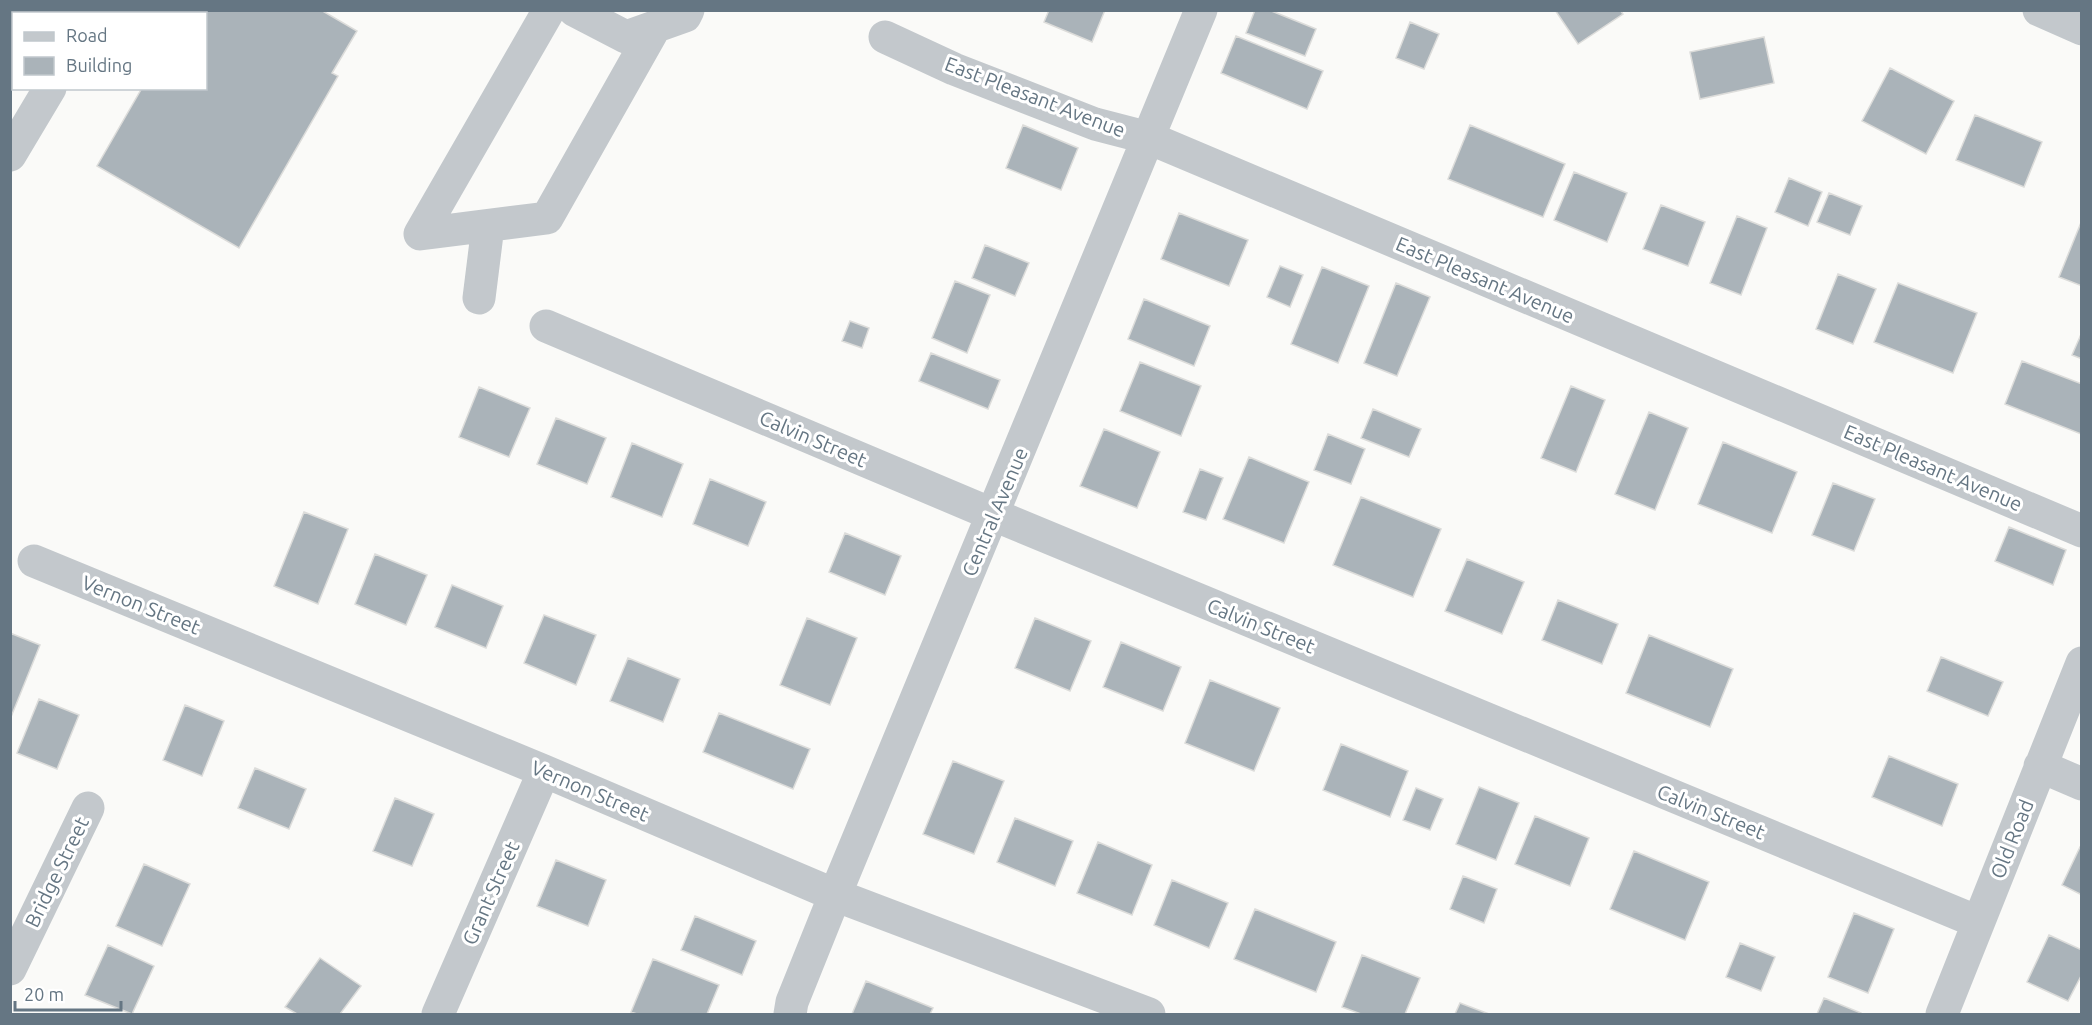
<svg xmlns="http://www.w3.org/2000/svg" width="2092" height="1025" font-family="Ubuntu,sans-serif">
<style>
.building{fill:#aab3b9;stroke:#dcdcda;stroke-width:1.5}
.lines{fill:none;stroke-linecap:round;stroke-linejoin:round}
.minor{stroke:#c3c8cc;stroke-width:33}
.labels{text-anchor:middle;stroke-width:6;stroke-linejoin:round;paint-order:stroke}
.street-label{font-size:20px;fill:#657683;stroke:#fff}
</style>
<rect width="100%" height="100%" fill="#fafaf8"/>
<path class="building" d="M179,10h142l36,21 -25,42 6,3 -99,172 -142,-82 45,-78h64v-74h-28z
M1049,10h56l-13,32 -48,-20z
M1255,10h14l47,19 -11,27 -59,-23z
M1555,10h65l3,4 -45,30z
M1410,22l29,12 -15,35 -28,-11z
M1236,36l87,35 -16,38 -86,-36z
M1764,37l10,46 -74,16 -10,-47z
M1890,68l64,33 -28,53 -64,-33z
M1975,115l67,27 -18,45 -68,-27z
M1023,125l55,23 -17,42 -55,-22z
M1470,125l95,39 -22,53 -95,-38z
M1574,172l53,21 -20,49 -53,-22z
M1789,178l33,14 -14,34 -33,-14z
M1829,193l33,13 -12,29 -33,-13z
M1661,205l44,17 -17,44 -45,-17z
M1179,213l69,27 -19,46 -68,-27z
M1737,216l30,12 -26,67 -31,-12z
M2082,220v66l-23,-9z
M985,245l44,18 -14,33 -43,-18z
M1280,266l23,9 -13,32 -23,-10z
M1322,267l47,19 -31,77 -47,-19z
M1838,274l38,15 -23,55 -37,-15z
M955,281l35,14 -23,58 -35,-15z
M1396,283l34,14 -33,79 -33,-13z
M1898,283l79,30 -24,60 -79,-31z
M1144,299l66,27 -16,40 -66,-27z
M850,321l19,7 -7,20 -20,-7z
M2082,332v27l-10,-4z
M931,353l69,27 -12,29 -69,-28z
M2022,361l60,23 -1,50 -76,-30z
M1140,362l61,24 -20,50 -61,-25z
M1571,386l34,14 -29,72 -35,-14z
M479,387l51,21 -21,49 -50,-20z
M1373,409l48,20 -12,28 -48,-19z
M1649,412l39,16 -33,82 -40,-16z
M556,418l50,20 -19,46 -50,-20z
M1104,429l56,23 -23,56 -57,-22z
M1328,434l37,15 -14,35 -37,-14z
M1723,442l74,30 -25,61 -74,-29z
M632,443l51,21 -21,53 -51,-20z
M1249,457l60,25 -25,61 -61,-24z
M1200,469l23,9 -17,42 -23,-8z
M710,479l56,23 -18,44 -55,-22z
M1833,483l42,16 -21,52 -42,-16z
M1361,497l80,32 -28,68 -80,-32z
M304,512l44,17 -30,75 -44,-18z
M2009,527l57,23 -13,35 -58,-24z
M845,533l56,23 -16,39 -56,-23z
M375,554l52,21 -21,50 -51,-21z
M1467,559l57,23 -22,52 -57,-23z
M452,585l51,21 -17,42 -51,-21z
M1558,600l60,24 -16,40 -60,-24z
M544,615l52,20 -20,50 -52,-22z
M807,618l50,20 -27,67 -50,-20z
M1035,618l56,23 -21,50 -55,-23z
M10,633l30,12 -29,72 -1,-1z
M1649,635l84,34 -23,58 -84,-34z
M1121,642l60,25 -18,44 -60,-24z
M1941,657l62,25 -15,34 -61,-25z
M628,658l52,21 -17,43 -53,-21z
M1210,680l70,28 -26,63 -69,-28z
M39,699l40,16 -22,54 -40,-16z
M185,705l39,16 -22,55 -39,-16z
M719,713l91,36 -17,40 -90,-37z
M1341,744l67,27 -18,46 -67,-27z
M1889,756l69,28 -16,42 -70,-29z
M953,761l51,20 -30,73 -51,-20z
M255,768l51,21 -17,40 -51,-21z
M1479,787l40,16 -23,57 -40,-16z
M1416,788l27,11 -13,31 -27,-10z
M395,798l39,16 -22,52 -39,-15z
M1535,816l54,22 -19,48 -55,-22z
M1015,818l58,23 -18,45 -58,-24z
M1098,842l54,23 -20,50 -55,-22z
M2080,847l2,1v47l-20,-10z
M1634,851l75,31 -24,58 -75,-31z
M556,860l50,20 -18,46 -51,-20z
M144,864l46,20 -28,62 -46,-20z
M1463,876l34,13 -13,34 -34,-14z
M1172,880l56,23 -19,45 -55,-23z
M1255,909l81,33 -20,50 -82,-33z
M1854,913l40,16 -26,64 -40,-16z
M695,916l61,25 -14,34 -61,-25z
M2049,935l33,15v24l-14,27 -41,-19z
M1740,943l35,14 -14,34 -35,-14z
M108,945l46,21 -22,48 -47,-19z
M1362,955l58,23 -15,36h-44l-19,-7z
M320,958l41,28 -21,28h-43l-12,-7z
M653,959l66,26 -12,29h-70l-6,-2z
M866,981l67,27 -3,6h-78z
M1824,998l37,15v1h-44z
M1460,1003l29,11h-34z"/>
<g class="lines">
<path class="minor" d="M549,10l-129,224 127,-16 108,-191
M574,10l52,27 59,-21 3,-6
M2039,10l43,19
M95,14l2,-4
M885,37l69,32 141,55 54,14 933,393
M10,155l40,-67
M479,298l9,-72
M546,326l448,189 984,407
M34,561l510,210 291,124 314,119
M2040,766l42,18
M10,969l78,-161
M438,1014l106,-243
M790,1014l2,-12 43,-107 366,-885
M1942,1014l140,-351"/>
</g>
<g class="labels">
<g class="street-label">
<text transform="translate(1035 97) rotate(21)" y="7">East Pleasant Avenue</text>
<text transform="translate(1485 280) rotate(23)" y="7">East Pleasant Avenue</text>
<text transform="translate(813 439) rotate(23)" y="7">Calvin Street</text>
<text transform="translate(1933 468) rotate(23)" y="7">East Pleasant Avenue</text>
<text transform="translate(995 512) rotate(-67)" y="7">Central Avenue</text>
<text transform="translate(141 605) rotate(22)" y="7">Vernon Street</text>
<text transform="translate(1261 626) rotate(22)" y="7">Calvin Street</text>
<text transform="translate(590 791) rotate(23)" y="7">Vernon Street</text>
<text transform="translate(1711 812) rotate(22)" y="7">Calvin Street</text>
<text transform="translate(2012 839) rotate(-68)" y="7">Old Road</text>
<text transform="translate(57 872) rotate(-64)" y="7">Bridge Street</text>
<text transform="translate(491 893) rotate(-66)" y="7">Grant Street</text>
</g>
</g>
<rect width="2092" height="1025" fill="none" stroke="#657683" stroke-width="24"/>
<rect x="12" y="12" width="195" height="78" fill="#ffffff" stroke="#c1c8cd" stroke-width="1.5"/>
<rect x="24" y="32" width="30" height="9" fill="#c3c8cc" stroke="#c1c8cd" stroke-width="1.5"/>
<text x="66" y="42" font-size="18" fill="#657683">Road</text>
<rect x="24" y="57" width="30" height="18" fill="#aab3b9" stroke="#c1c8cd" stroke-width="1.5"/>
<text x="66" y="72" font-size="18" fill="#657683">Building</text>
<path d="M15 1001v9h106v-9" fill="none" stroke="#657683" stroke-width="3"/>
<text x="24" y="1001" font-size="18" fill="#657683" stroke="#ffffff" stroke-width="4.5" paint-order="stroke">20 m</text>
</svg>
